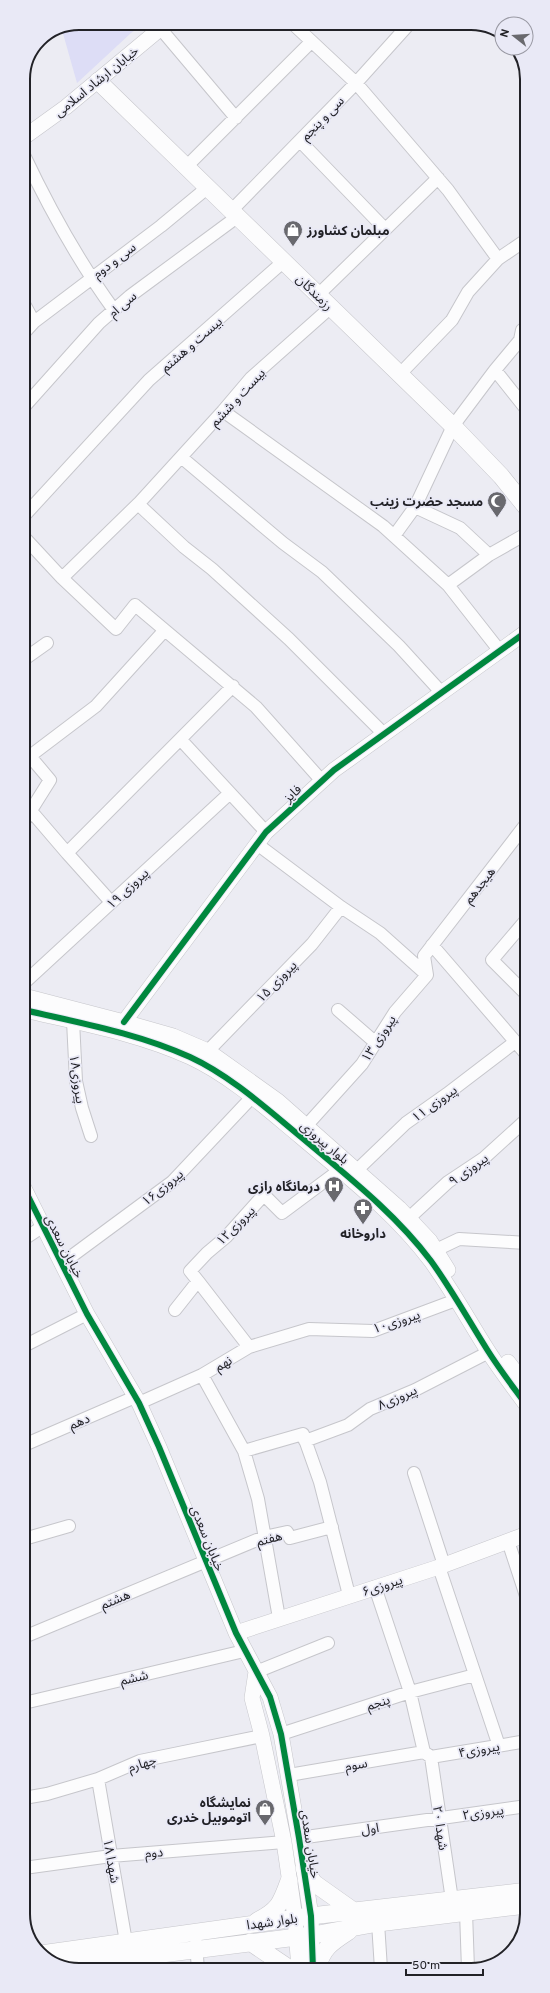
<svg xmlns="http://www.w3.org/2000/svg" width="550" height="1993" font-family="Overpass,'Noto Sans Arabic',sans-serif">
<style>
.green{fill:#ddddf6}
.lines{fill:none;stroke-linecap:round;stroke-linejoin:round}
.minor-casing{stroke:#c6c6cb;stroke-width:14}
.tertiary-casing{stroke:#c6c6cb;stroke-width:16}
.secondary-casing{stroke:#c6c6cb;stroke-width:18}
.minor{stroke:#fcfcfd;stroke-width:12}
.tertiary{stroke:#fcfcfd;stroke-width:15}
.secondary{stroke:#fcfcfd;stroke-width:17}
.cycleway-casing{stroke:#e9e9f6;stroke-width:8}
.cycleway{stroke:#00873e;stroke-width:6}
.labels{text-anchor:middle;stroke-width:3.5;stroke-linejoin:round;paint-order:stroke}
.street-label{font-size:13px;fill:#222227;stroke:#e9e9f6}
.poi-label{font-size:13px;font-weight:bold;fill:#222227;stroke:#e9e9f6;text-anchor:end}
.rim{fill:none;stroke:#222227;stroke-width:2}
</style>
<rect width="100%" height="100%" fill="#ececf3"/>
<path class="green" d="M79,23h66l-14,10 -54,50 -15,-53z"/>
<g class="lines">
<g class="minor-casing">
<path id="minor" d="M292,23l64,60 92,107 50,69
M160,28l76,90
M300,141l85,88
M23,153c26,55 55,108 91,157
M186,167l125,-125
M231,211l125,-128 54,-60
M318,295l120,-117
M23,302l11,20
M23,334l11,-12 127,-96 46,-38
M495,370l31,39
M400,374l52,-54 16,-28 30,-33 28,-19
M23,408l76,-85 31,-27 107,-79
M223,411l160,115 65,59 51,65
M181,457l102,86 39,29 77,74 42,46
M138,504l46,43 28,22 77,70 95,95
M415,507l45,21 29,27
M23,517l126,-137 134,-118
M23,536l39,42 54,51 19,-24 121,102 66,74
M394,536l21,-29 38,-81 42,-56 25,-30 2,-10 4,-3
M62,578l78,-76 83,-91 28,-33 80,-71
M448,585l41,-30 37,-21
M23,660l24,-17
M181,740l85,92
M23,748l27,32 -27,43
M30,756l66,-50 68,-75
M31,811l36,42
M257,844l84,63 39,26 47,42
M111,902l-44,-49 166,-167
M526,920l-34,40 34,34
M432,945l94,109
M24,983l206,-190
M338,1010l38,33
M73,1021l3,60 6,27 9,28
M208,1051l104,-107 29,-37
M307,1125l55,-61 33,-52 32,-37 -3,-19 102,-132
M357,1170l49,-47 41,-29 68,-52
M409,1218l39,-36 36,-24 43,-39
M24,1239l18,-12
M436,1250l23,-11 68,4
M61,1264l111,-82 80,-85
M198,1281l51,66
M175,1310l23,-29 -8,-10 17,-18 19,-16 35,-39 5,-1 16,16 59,-44
M24,1346l63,-32
M202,1375l42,76 14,48 21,119
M139,1403l63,-28 47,-28 60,-18 64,2 83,-31
M305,1441l43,-16 22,-16 45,-19 74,-38
M24,1445l111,-48
M244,1451l59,-17 17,48 29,113
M414,1473l30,92
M24,1539l45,-13
M508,1541l19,58
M439,1567l60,179
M375,1587l35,105 14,60 7,5
M24,1637l240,-100 23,-5 3,6 42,-11
M256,1672l72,-29
M24,1703l220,-52
M281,1734l129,-42 65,-17
M431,1757l21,143
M431,1757l96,-16
M289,1775l135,-23
M98,1779l28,163
M24,1798l23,-4 51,-15 42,-18 122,-25
M299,1838l228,-32
M24,1868l87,-12 173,-14
M466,1912l2,57
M378,1923l3,46
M196,1943l2,27"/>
</g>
<g class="tertiary-casing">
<path id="tertiary" d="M23,138l43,-31 101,-84
M24,996l100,26 49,14 35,15 70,50 121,107 31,33 18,29
M24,1010c56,13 113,23 166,47 41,19 77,52 111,80 45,38 94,76 130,124 21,29 38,60 57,90 12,19 26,37 39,55
M124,1022l142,-190 68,-62 192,-138
M24,1188l63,126 52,89 20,44 77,186 34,64 11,37 18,104 12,78 2,53
M508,1362l19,25
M236,1633l203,-66 88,-33
M256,1672l-4,26 10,38 22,106 11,76 4,51"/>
</g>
<g class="secondary-casing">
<path id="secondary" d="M160,23v5
M98,81l355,345 48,50 25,31
M304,1868l10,15 41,29
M257,1921c22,-11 24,-18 32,-40
M250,1942l40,27
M41,1954l270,-38 216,-25
M66,1966l247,-31 65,-12 149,-18
M317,1969c5,-21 15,-27 32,-38"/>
</g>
<use href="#minor" class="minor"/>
<use href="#tertiary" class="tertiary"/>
<use href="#secondary" class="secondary"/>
<g class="cycleway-casing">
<path id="cycleway" d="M24,1010c56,13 113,23 166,47 41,19 77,52 111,80 45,38 94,76 130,124 21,29 38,60 57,90 12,19 26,37 39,55
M124,1022l142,-190 68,-62 192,-138
M24,1188l63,126 52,89 20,44 77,186 34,64 11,37 18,104 12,78 2,53"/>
</g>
<use href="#cycleway" class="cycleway"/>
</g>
<defs>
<g id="shop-pin" transform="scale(1)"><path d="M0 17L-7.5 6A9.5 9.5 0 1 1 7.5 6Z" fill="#69696e" stroke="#e9e9f6"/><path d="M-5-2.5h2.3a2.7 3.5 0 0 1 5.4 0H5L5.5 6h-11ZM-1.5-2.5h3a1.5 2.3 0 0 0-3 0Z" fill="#fff"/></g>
<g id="mosque-pin" transform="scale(1)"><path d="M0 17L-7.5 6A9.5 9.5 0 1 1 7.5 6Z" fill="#69696e" stroke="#e9e9f6"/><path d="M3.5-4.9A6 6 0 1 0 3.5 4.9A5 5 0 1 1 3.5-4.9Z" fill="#fff"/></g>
<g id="hospital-pin" transform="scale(1)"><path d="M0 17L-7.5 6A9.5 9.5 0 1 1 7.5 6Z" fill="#69696e" stroke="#e9e9f6"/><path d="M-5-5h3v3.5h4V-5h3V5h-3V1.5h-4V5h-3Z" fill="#fff"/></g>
<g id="pharmacy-pin" transform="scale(1)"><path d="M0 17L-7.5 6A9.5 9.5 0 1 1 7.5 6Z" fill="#69696e" stroke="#e9e9f6"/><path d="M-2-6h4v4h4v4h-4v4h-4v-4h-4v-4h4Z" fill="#fff"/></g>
</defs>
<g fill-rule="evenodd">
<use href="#shop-pin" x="293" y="230"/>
<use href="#mosque-pin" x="497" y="501"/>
<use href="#hospital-pin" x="334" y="1186"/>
<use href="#pharmacy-pin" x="363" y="1208"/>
<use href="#shop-pin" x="265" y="1809"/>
</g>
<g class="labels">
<g class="street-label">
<text transform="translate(96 81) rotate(-39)" y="5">خیابان ارشاد اسلامی</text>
<text transform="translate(322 118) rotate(-46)" y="5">سی و پنجم</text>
<text transform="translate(114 260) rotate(-37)" y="5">سی و دوم</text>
<text transform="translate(315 292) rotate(44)" y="5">رزمندگان</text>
<text transform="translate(122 304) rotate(-40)" y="5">سی ام</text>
<text transform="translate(191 344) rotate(-41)" y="5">بیست و هشتم</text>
<text transform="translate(237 397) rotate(-47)" y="5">بیست و ششم</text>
<text transform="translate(292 793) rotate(-42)" y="5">فایز</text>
<text transform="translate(479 885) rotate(-52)" y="5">هیجدهم</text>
<text transform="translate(127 888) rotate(-43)" y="5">پیروزی ۱۹</text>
<text transform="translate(276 981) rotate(-46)" y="5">پیروزی ۱۵</text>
<text transform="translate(378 1038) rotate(-57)" y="5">پیروزی ۱۳</text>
<text transform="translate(78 1079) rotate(82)" y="5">پیروزی۱۸</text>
<text transform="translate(434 1103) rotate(-36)" y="5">پیروزی ۱۱</text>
<text transform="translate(325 1142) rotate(40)" y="5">بلوار پیروزی</text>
<text transform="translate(468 1169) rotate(-36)" y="5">پیروزی ۹</text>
<text transform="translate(162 1187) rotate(-39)" y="5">پیروزی۱۶</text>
<text transform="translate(235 1225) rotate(-45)" y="5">پیروزی۱۲</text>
<text transform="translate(65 1246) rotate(63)" y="5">خیابان سعدی</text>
<text transform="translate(396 1321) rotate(-18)" y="5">پیروزی۱۰</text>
<text transform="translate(223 1363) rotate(-31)" y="5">نهم</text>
<text transform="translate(397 1397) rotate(-24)" y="5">پیروزی۸</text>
<text transform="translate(79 1421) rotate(-23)" y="5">دهم</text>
<text transform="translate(208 1538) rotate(68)" y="5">خیابان سعدی</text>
<text transform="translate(269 1538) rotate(-15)" y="5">هفتم</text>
<text transform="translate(382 1585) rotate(-18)" y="5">پیروزی۶</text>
<text transform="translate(115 1599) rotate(-23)" y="5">هشتم</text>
<text transform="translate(134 1677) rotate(-13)" y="5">ششم</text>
<text transform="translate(378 1702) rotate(-18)" y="5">پنجم</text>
<text transform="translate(479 1749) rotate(-10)" y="5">پیروزی۴</text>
<text transform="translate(142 1763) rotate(-17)" y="5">چهارم</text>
<text transform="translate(356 1764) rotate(-10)" y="5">سوم</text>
<text transform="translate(483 1812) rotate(-8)" y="5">پیروزی۲</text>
<text transform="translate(370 1828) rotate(-8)" y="5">اول</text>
<text transform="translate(441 1828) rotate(82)" y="5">شهدا ۲۰</text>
<text transform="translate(311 1844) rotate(81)" y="5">خیابان سعدی</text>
<text transform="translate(154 1852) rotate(-5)" y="5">دوم</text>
<text transform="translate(112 1861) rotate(80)" y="5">شهدا ۱۸</text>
<text transform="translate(272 1921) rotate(-8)" y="5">بلوار شهدا</text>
</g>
<g class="poi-label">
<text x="307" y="235" text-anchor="start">مبلمان کشاورز</text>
<text x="483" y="506">مسجد حضرت زینب</text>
<text x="320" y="1191">درمانگاه رازی</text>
<text x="363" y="1238" text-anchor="middle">داروخانه</text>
<text x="251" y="1807">نمایشگاه<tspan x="251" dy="15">اتوموبیل خدری</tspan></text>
</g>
</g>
<path d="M0 0H550V1993H0ZM79 30H471A49 49 0 0 1 520 79V1914A49 49 0 0 1 471 1963H79A49 49 0 0 1 30 1914V79A49 49 0 0 1 79 30Z" fill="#e9e9f6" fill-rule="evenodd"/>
<path class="rim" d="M79 30H471A49 49 0 0 1 520 79V1914A49 49 0 0 1 471 1963H79A49 49 0 0 1 30 1914V79A49 49 0 0 1 79 30Z"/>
<g transform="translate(514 36) rotate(287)"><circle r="19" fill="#e9e9f6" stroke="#9999a3"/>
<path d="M0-3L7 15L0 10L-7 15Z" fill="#69696e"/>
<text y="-6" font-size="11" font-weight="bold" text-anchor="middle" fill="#222227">N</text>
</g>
<path d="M406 1969v6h77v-6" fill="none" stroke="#222227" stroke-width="2"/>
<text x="412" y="1969" font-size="12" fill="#222227" stroke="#e9e9f6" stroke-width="3" paint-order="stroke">50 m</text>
</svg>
